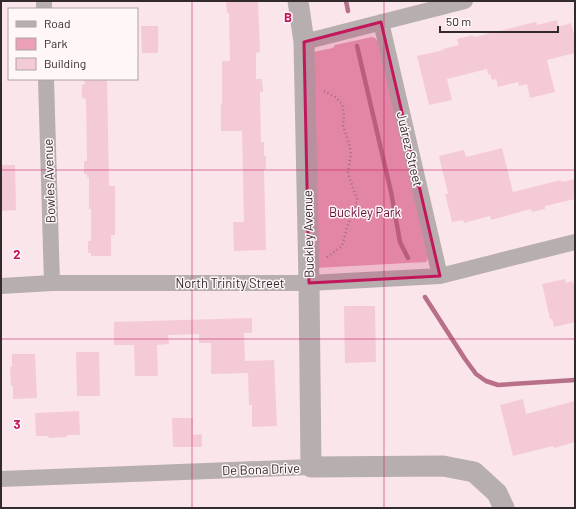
<svg xmlns="http://www.w3.org/2000/svg" width="576" height="509" font-family="Barlow,sans-serif">
<style>
.green{fill:#eca0b8}
.lines{fill:none;stroke-linecap:round;stroke-linejoin:round}
.stream{stroke:#b86f88;stroke-width:4.5}
.building{fill:#f5cad7}
.path{stroke:#948589;stroke-width:2.5;stroke-dasharray:1 3;stroke-linecap:butt}
.minor{stroke:#b7aeb0;stroke-width:16}
.tertiary{stroke:#b7aeb0;stroke-width:21}
.marked{fill:#c2185b;fill-opacity:0.2;stroke:#c2185b;stroke-width:3;stroke-linejoin:round}
.grid{fill:none;stroke:#c2185b;stroke-width:1;stroke-opacity:0.55}
.labels{text-anchor:middle;stroke-width:3;stroke-linejoin:round;paint-order:stroke}
.street-label{font-size:13px;fill:#322a2c;stroke:#fff6f8}
.park-label{font-size:13px;fill:#690f39;stroke:#fff6f8}
.grid-label{font-size:13px;text-anchor:middle;font-weight:bold;fill:#c2185b;stroke:#fff6f8;stroke-width:3;stroke-linejoin:round;paint-order:stroke}
</style>
<rect width="100%" height="100%" fill="#fae5eb"/>
<path class="green" d="M372,37l3,1 3,4 50,217 -2,3 -111,6 -7,-215 25,-5 2,-3z"/>
<g class="lines">
<path class="stream" d="M346,1l2,10
M357,46l34,146 9,50 8,16
M425,297l40,62 11,15 10,7 12,4 77,-5"/>
</g>
<path class="building" d="M226,1h32l2,51 -4,1v26h6l1,13h-3l1,50h3v14h2v13h-2l2,81 -32,1 -1,-29h11l-2,-91h-21v-27h1v-43h8l-1,-48h-2z
M557,20l1,7 13,-4 4,15v15l-28,7 8,32 -25,6 -3,-14 -8,2 -1,-4 -20,5 -2,-8 -4,1 -2,-6h-2l-1,-5 -40,10 5,21 -23,5 -12,-49 27,-6 -1,-1 16,-4 -2,-6 16,-4 1,2 62,-15 1,3z
M141,26h17v27h-16z
M84,79h23l2,107h6v49h-4v21h-20v-3h-3v-12h3v-32h-2v-32h-2v-3h-3v-13h3l-1,-61h-1v-2h-3v-13l3,-1z
M502,148l11,44 48,-12v2l14,-3v20l-30,7v3l-13,3 -1,-3 -40,11 -1,-4 -26,7 -1,-3 -11,2 -7,-28h3l-9,-38 25,-6 2,7z
M1,165h14l1,45 -15,1z
M565,279l1,4 7,-2 2,8v33l-21,5 -2,-8h-2l-8,-35z
M344,306h31l1,56 -31,1z
M252,318v15h-8l1,28 29,-1 3,66 -25,1v-22h-3l-1,-32 -37,1v-31h-12v-9l-31,1 1,9 -12,1 1,31h-23l-1,-31h-20v-23z
M76,352h23l1,44h-23z
M12,354h23l2,44 -24,1v-13h-2l-1,-19h2z
M523,399l3,15 49,-13v41l-21,6 -1,-2 -40,10 -13,-51z
M79,411l1,24h-13v2l-18,1 -1,-2h-12l-1,-23z
M172,418h21v17l9,-1v13h-29z"/>
<g class="lines">
<path class="path" d="M324,91l11,6 7,7 2,11 -1,11 6,18 2,8 -3,20 3,11 6,16 -2,12 -7,13 -6,22 -16,12"/>
<path class="minor" d="M44,1v8
M381,22l59,254
M304,42l161,-41
M46,79l6,204
M1,286l51,-3h257l131,-7 135,-34
M1,479l310,-12"/>
<path class="tertiary" d="M298,1l6,41 5,241 2,184 132,-1 31,6 23,21 7,15"/>
</g>
<path class="marked" d="M381,22l59,254 -131,7 -5,-241z"/>
<path class="grid" d="M192,1v507M384,1v507M1,170h574M1,339h574"/>
<g class="labels">
<g class="street-label">
<text transform="translate(410 149) rotate(77)" y="5">Juárez Street</text>
<text transform="translate(49 181) rotate(-92)" y="5">Bowles Avenue</text>
<text transform="translate(308 234) rotate(-91)" y="5">Buckley Avenue</text>
<text x="230" y="288">North Trinity Street</text>
<text transform="translate(261 469) rotate(-2)" y="5">De Bona Drive</text>
</g>
<g class="park-label">
<text x="365" y="217">Buckley Park</text>
</g>
</g>
<g class="grid-label">
<text x="288" y="22">B</text>
<text x="17" y="259">2</text>
<text x="17" y="429">3</text>
</g>
<rect width="576" height="509" fill="none" stroke="#322a2c" stroke-width="4"/>
<rect x="8" y="8" width="130" height="72" fill="#fff6f8" stroke="#ada4a6"/>
<rect x="16" y="21" width="20" height="6" fill="#b7aeb0" stroke="#ada4a6"/>
<text x="44" y="28" font-size="12" fill="#322a2c">Road</text>
<rect x="16" y="38" width="20" height="12" fill="#eca0b8" stroke="#ada4a6"/>
<text x="44" y="48" font-size="12" fill="#322a2c">Park</text>
<rect x="16" y="58" width="20" height="12" fill="#f5cad7" stroke="#ada4a6"/>
<text x="44" y="68" font-size="12" fill="#322a2c">Building</text>
<path d="M440 26v6h118v-6" fill="none" stroke="#322a2c" stroke-width="2"/>
<text x="446" y="26" font-size="12" fill="#322a2c" stroke="#fff6f8" stroke-width="3" paint-order="stroke">50 m</text>
</svg>
